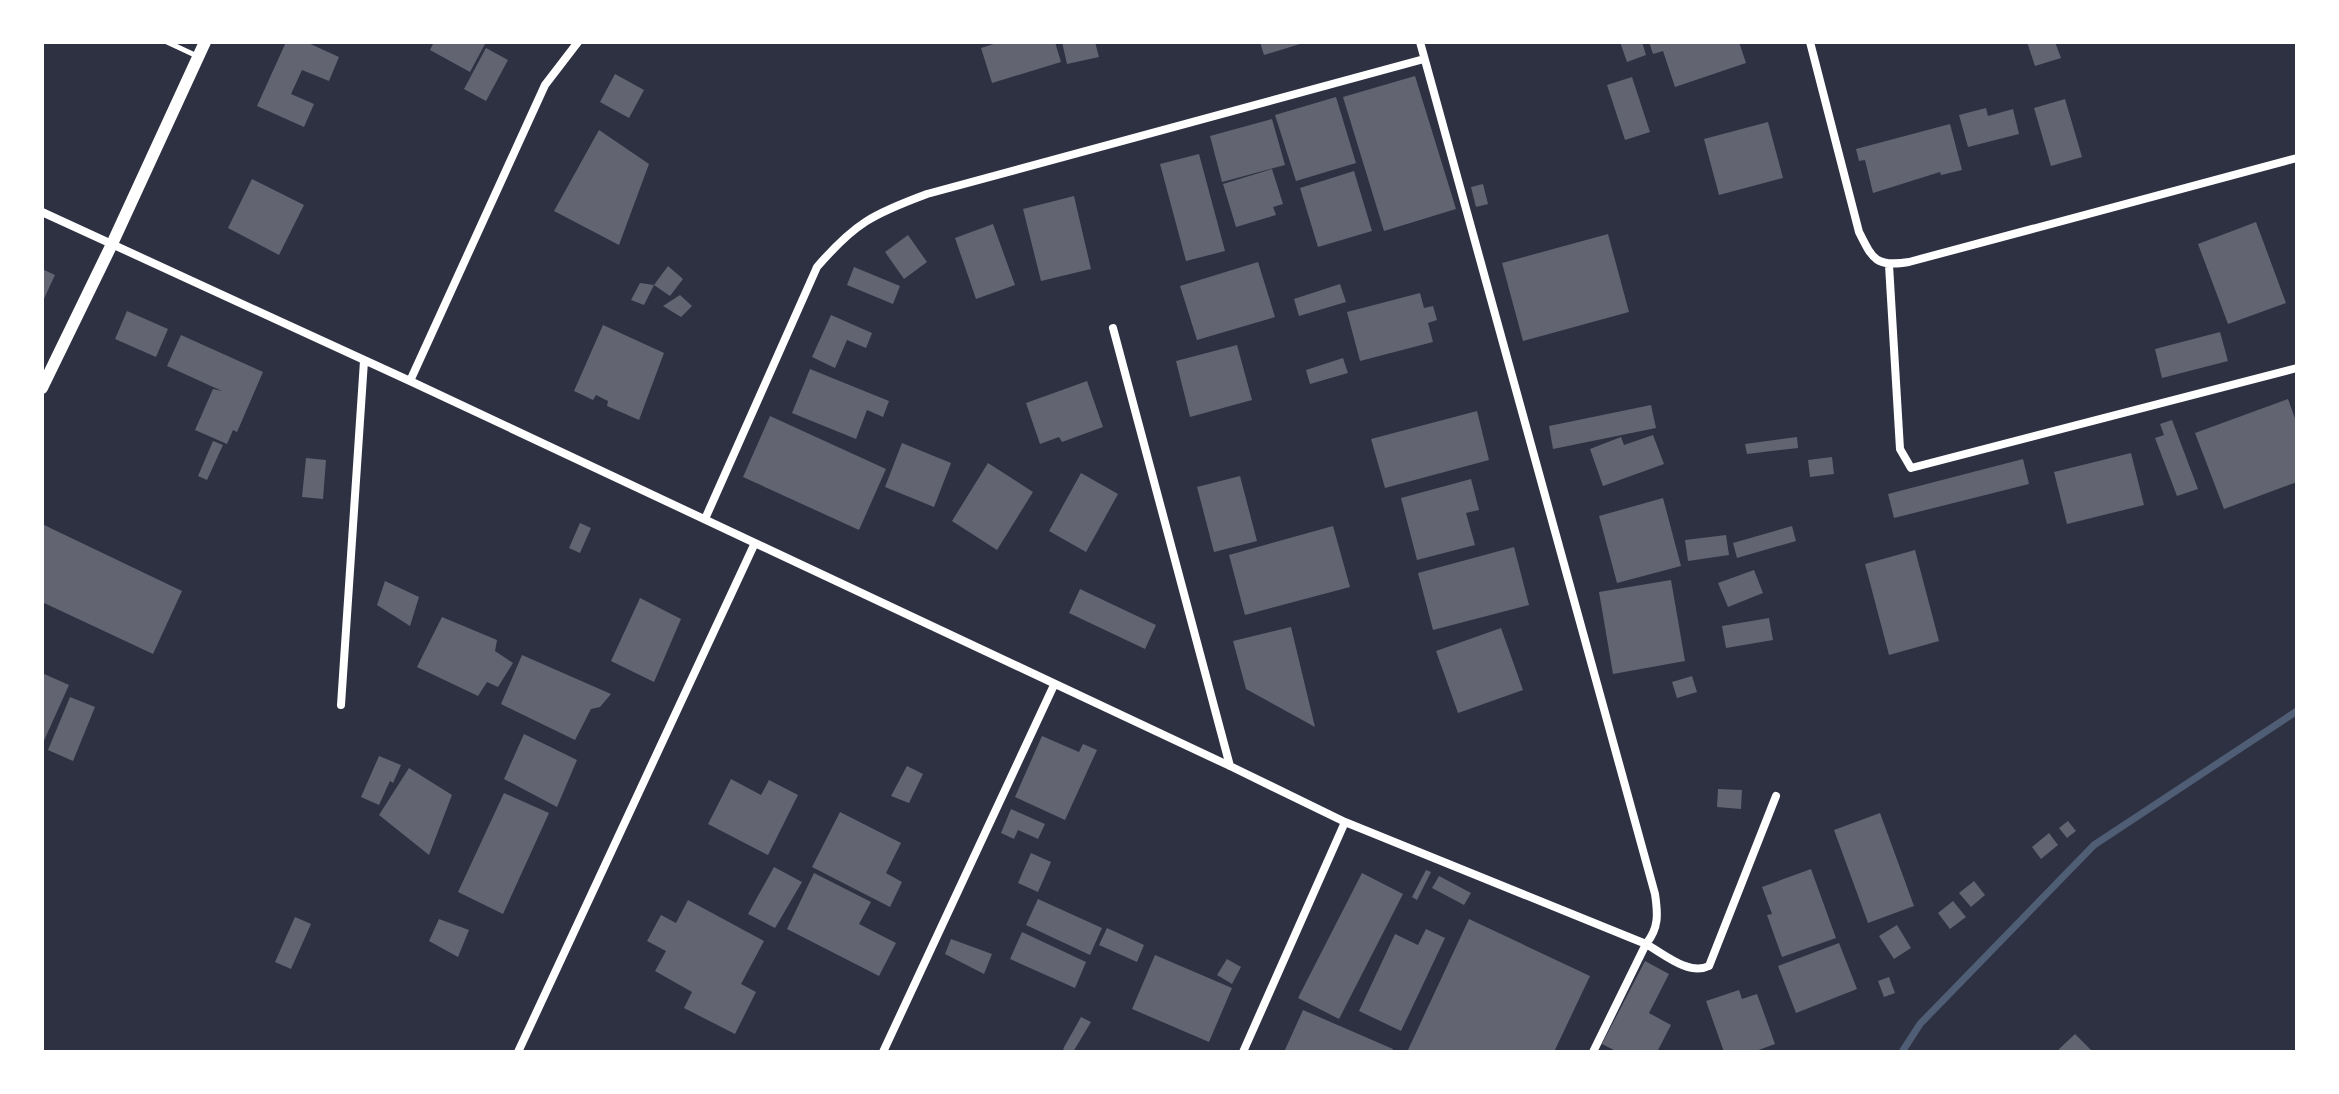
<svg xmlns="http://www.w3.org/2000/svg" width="2339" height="1094" font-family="Poppins,sans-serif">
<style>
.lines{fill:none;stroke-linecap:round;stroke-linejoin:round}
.stream{stroke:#4f5d75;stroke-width:7}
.building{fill:#626471}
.service{stroke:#fff;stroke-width:5}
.minor{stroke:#fff;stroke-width:8}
.tertiary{stroke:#fff;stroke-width:12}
</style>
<rect width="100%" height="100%" fill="#2d3142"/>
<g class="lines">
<path class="stream" d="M1902,1052l18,-28 174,-179 203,-134"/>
</g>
<path class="building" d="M286,42h20l33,15 -10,24 -27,-11 -11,24 23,10 -10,23 -47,-21z
M434,42h52l-16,30 -40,-22z
M1000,42h55l6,20 -69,21 -11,-35z
M1062,42h33l4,15 -32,7z
M1260,42h40v2l-36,11z
M1620,42h22l4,13 -19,7z
M1649,42h90l7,21 -71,24 -12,-36 -10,3z
M2027,42h28l6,16 -26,8z
M486,48l22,12 -22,41 -22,-12z
M615,74l29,16 -15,28 -29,-16z
M1415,76l41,133 -72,22 -41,-134z
M1632,77l18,55 -25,8 -18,-55z
M1336,97l20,66 -60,18 -21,-66z
M2065,99l17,58 -31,9 -17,-58z
M1986,108l2,8 25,-7 6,25 -51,13 -9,-32z
M1272,119l13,46 -63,17 -12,-46z
M1768,122l15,56 -64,17 -15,-56z
M1950,124l12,46 -21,5 -1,-3 -67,21 -8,-33 -6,1 -3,-12z
M599,130l50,34 -30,81 -65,-34z
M1199,154l26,97 -39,10 -26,-97z
M1272,169l11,35 -10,3 3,8 -40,12 -13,-43z
M1354,171l18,60 -54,16 -18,-59z
M252,179l52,26 -25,50 -51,-27z
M1483,184l5,20 -12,3 -5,-20z
M1074,196l17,73 -50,12 -18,-72z
M2256,222l30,81 -58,21 -30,-80z
M993,224l22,61 -39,14 -21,-61z
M1608,234l21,78 -106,29 -21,-78z
M908,235l19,27 -23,17 -19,-27z
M1258,262l17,55 -78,23 -17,-54z
M668,266l15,13 -13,17 -16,-11z
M854,267l46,19 -7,18 -46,-19z
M42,269l13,6 -13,28z
M640,283l14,2 -10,20 -13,-5z
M1340,284l6,18 -47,14 -5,-17z
M1420,293l4,15 9,-2 4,14 -9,3 5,19 -73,19 -13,-49z
M680,295l12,11 -11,11 -18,-11z
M127,311l41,18 -12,28 -41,-18z
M831,315l41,18 -6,15 -19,-8 -12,28 -23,-11z
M603,325l61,28 -25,67 -32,-14 1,-5 -12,-6 -3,5 -19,-9z
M2220,332l8,29 -66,17 -7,-29z
M181,335l82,37 -26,60 -4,-2 -6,14 -32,-14 18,-41 9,2 -55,-25z
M1237,345l15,55 -62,17 -14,-56z
M1343,358l5,15 -38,11 -4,-14z
M810,369l79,32 -6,16 -16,-7 -11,29 -64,-26z
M1087,381l16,46 -41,15 -3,-5 -19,7 -14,-41z
M2288,399l9,25v58l-73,27 -29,-76z
M1651,405l5,23 -103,21 -4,-23z
M1477,411l12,49 -104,28 -14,-49z
M770,416l116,53 -27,61 -116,-53z
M2172,420l26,69 -21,7 -22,-58 9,-3 -4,-11z
M1653,435l11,29 -61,22 -13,-37 31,-12 3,8z
M1797,437l1,11 -51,6 -2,-10z
M213,441l10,4 -16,35 -9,-4z
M902,443l49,20 -17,44 -49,-20z
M2131,453l13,52 -77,19 -13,-52z
M1832,457l2,17 -24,3 -2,-17z
M306,458l20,2 -3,39 -21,-2z
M2023,459l6,25 -135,34 -6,-24z
M988,463l45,29 -36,58 -45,-29z
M1081,473l37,21 -32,58 -37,-21z
M1240,476l17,65 -43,11 -17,-65z
M1471,479l8,31 -13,3 9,32 -58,15 -16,-62z
M1663,498l18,68 -64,17 -18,-67z
M580,523l11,5 -11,25 -11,-5z
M42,524l140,67 -29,63 -111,-52z
M1333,526l17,61 -105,28 -16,-60z
M1792,526l4,15 -59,17 -4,-15z
M1726,535l3,20 -41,6 -3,-21z
M1514,547l15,58 -96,25 -15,-57z
M1915,550l24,91 -50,14 -24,-91z
M1754,570l9,23 -35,14 -10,-24z
M1671,580l14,81 -72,13 -14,-82z
M385,581l34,16 -9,29 -33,-21z
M1080,589l76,36 -11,24 -76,-36z
M640,598l41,21 -27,63 -43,-21z
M442,617l55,23 -2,11 18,12 -15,24 -11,-5 -9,14 -61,-29z
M1769,618l4,22 -47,8 -4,-22z
M1291,627l24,100 -69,-38 -13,-48z
M1501,628l22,62 -65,23 -22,-62z
M522,655l89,39 -11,13 -9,2 -16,31 -74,-36z
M42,673l27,12 -27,60z
M1692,676l5,16 -20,6 -5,-16z
M70,697l25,10 -22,54 -25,-11z
M524,734l53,26 -20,47 -53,-28z
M1042,736l37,16 4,-8 14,6 -32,70 -50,-23z
M379,756l22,9 -8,18 -3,-2 -11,24 -18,-8z
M907,766l16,8 -14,29 -18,-7z
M409,768l43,27 -23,60 -50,-40z
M731,779l30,16 8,-15 29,15 -30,60 -60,-31z
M1718,789l24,1 -1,19 -24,-2z
M504,793l45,20 -46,101 -45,-22z
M1011,809l34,15 -7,15 -20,-9 -4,9 -13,-6z
M840,812l61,31 -15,30 16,9 -12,25 -78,-40z
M1880,813l34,93 -46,17 -34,-93z
M2068,821l8,10 -9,7 -8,-10z
M2049,833l9,12 -17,14 -9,-12z
M1031,853l20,9 -13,30 -20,-9z
M774,867l28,15 -27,46 -27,-14z
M1811,869l25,69 -54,19 -15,-42 5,-1 -10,-27z
M1426,870l5,2 -14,28 -5,-3z
M814,873l57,29 -12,22 37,19 -17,33 -92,-47z
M1362,873l41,21 -64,125 -41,-21z
M1439,876l32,17 -7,12 -32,-17z
M1974,881l11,14 -14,12 -12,-14z
M1038,899l64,29 -12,27 -64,-30z
M688,900l76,41 -23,43 15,8 -21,42 -51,-26 8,-16 -37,-21 11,-20 -19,-10 14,-26 15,8z
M1953,901l13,16 -16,12 -12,-16z
M295,917l16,7 -20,45 -16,-7z
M439,919l30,11 -11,27 -29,-16z
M1469,919l121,57 -36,76h-147z
M1897,925l14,23 -17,11 -15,-23z
M1107,928l37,17 -7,17 -38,-17z
M1426,929l19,9 -44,93 -42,-20 36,-77 23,11z
M1022,932l64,30 -11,26 -65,-29z
M951,939l41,15 -8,20 -39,-20z
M1839,943l18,46 -61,24 -18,-47z
M1155,955l77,33 -23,54 -77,-33z
M1227,959l14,8 -9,17 -15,-9z
M1645,961l24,13 -20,39 22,12 -14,27h-39l-16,-8z
M1889,977l6,16 -11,4 -6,-16z
M1739,990l3,9 15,-5 18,50 -22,8h-29l-18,-51z
M1303,1010l90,39 -1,3h-108z
M1081,1017l10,5 -18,30h-5l-5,-3z
M2075,1034l18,18h-37z"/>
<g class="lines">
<path class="service" d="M167,42l30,14"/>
<path class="minor" d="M1420,42l235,852c3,20 4,34 -9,50l-53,108
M1810,42l49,190c14,28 17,35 50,30l388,-104
M42,212l368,169 820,385 115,56 301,122c18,10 43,32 63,22l67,-170
M1889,265l11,184 11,19 386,-100
M1113,328l117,438
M410,381l135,-296 33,-43
M705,519l112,-252c38,-44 56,-53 110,-73l497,-135
M341,705l23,-344
M518,1052l236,-507
M883,1052l171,-367
M1243,1052l102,-230"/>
<path class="tertiary" d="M42,388l70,-144 93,-202"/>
</g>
<rect width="2339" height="1094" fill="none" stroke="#ffffff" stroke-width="88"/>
</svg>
